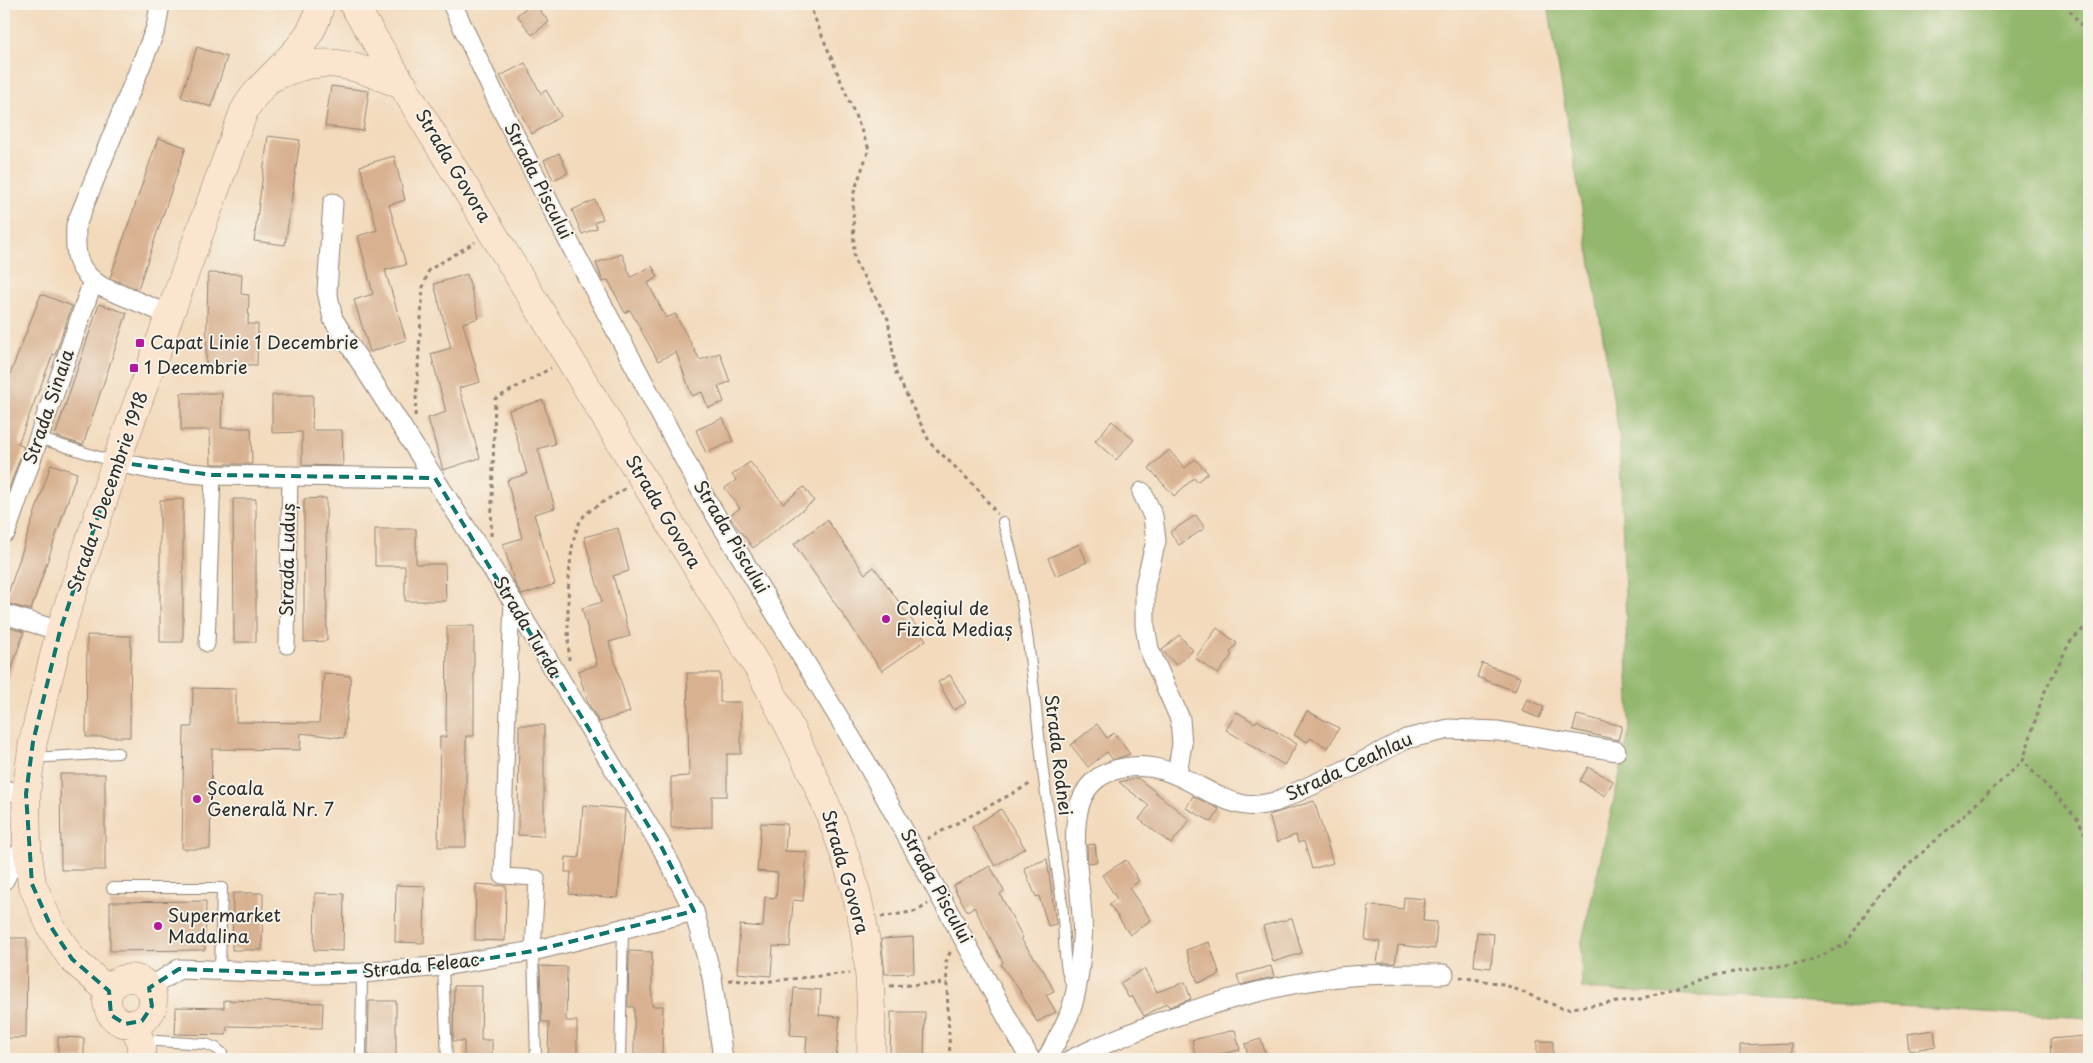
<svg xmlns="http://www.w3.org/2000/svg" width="2093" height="1063" font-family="'Playpen Sans',sans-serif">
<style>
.forest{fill:#93b86d;stroke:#5f724c}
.building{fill:#d8b190}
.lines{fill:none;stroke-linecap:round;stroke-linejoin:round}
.service-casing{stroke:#8f8274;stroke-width:12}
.pedestrian-casing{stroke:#8f8274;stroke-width:17}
.minor-casing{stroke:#8f8274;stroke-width:21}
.secondary-casing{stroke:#8f8274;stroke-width:29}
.path{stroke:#8f8274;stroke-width:3;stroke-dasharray:4 4;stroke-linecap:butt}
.service{stroke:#fff;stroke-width:10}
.pedestrian{stroke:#fff;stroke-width:15}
.minor{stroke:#fff;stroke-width:19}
.secondary{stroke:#fbe5cf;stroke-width:28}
.marked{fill:none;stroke:#0f766e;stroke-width:4;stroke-dasharray:10 6;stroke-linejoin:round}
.poi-dot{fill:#b5179e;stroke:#f7f3e8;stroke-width:2}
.labels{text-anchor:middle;stroke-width:4;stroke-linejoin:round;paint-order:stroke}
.street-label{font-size:18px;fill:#2b2b2b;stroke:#f7f3e8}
.poi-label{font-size:18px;fill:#2b2b2b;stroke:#f7f3e8;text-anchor:start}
</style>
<rect width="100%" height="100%" fill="#f7f3e8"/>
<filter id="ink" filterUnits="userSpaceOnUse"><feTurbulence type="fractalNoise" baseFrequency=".02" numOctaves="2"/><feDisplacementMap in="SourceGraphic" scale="10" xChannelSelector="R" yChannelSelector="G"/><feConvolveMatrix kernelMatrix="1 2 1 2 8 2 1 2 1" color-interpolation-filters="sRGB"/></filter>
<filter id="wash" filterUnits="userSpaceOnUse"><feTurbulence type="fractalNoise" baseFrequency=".0096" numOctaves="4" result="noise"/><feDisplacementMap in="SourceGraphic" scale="20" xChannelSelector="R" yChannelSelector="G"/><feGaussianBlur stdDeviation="1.12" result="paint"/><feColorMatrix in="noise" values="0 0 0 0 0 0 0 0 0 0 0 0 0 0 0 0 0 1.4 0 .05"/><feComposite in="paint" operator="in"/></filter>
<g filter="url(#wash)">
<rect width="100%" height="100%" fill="#f3dabc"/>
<path class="forest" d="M1548,4h541v1014l-507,-29 -1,-44 49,-216 -11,-295z"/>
<g id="blocks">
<path class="building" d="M531,4h4l14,18 -17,13 -15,-20z
M197,47l30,10 -16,50 -30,-10z
M525,63l16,31 5,-4 15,26 -29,18 -32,-58z
M331,86l38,5 -6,40 -38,-5z
M268,136l32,4 -15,105 -31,-4z
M158,138l28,9 -48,142 -28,-11z
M559,153l9,20 -15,7 -9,-20z
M394,156l11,44 -16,5 17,60 -21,5 21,70 -36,12 -16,-52 19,-6 -15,-58 19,-6 -17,-64z
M595,200l8,19 -8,3 2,6 -15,6 -10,-24z
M622,254l9,23 21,-11 6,11 -10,6 18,35 9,-4 25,46 20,-7 10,29 -12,4 6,16 -16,6 -6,-16 -10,4 -16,-44 -18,9 -28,-51 -5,3 -17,-33 -5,2 -7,-19z
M208,273l34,1 -1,20 8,1 -1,29h10l-1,41 -51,-1z
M467,274l12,44 -16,5 17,59 -21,6 21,70 -37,12 -15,-52 18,-6 -15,-58 20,-6 -17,-64z
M41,294l31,12 -17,49 -2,-1 -35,90 6,3 -20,55v-112z
M99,304l28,9 -44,132 -28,-9z
M181,393h41l-1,35h30l1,36h-41l-1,-34h-29z
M272,395h41l-1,35h30l1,36 -41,-1v-33l-30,1z
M543,400l12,44 -17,5 17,59 -21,6 21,70 -33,11 -7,-11 -12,-40 19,-6 -15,-58 20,-6 -18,-64z
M723,418l10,23 -27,12 -10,-23z
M1112,421l22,19 -18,20 -21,-19z
M1169,450l16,18 10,-9 13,14 -11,9 -3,-4 -20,18 -25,-28z
M750,462l33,41 21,-16 10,14 -61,47 -24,-32 11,-8 -15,-20 11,-8 -4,-5z
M51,464l26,9 -46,137 -26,-7z
M326,498l1,143 -23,1v-143z
M183,499v143h-23v-142z
M233,499h23v143h-22z
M1196,515l9,13 -26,17 -9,-13z
M827,520l38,54 9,-7 52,73 -44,31 -88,-127z
M618,528l11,43 -16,5 17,60 -21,6 21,70 -31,10 -11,-19 -10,-32 19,-6 -15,-57 20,-6 -18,-65z
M375,529h41v35h29l1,37h-41v-35h-30z
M1079,544l8,18 -31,14 -8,-18z
M4,626l20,6 -18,53 -2,-1z
M447,626h27v110h-8v111h-28l2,-110h6z
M1217,628l20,15 -7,10 2,2 -14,19 -23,-16z
M87,635l44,1 -1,101h-44z
M1179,635l14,15 -17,15 -14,-15z
M1482,663l38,14 -5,14 -38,-14z
M324,673l27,3 -7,62 -43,-5 -1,17 -88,-1 -2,100h-28l2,-122h8l1,-39 43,1v33l83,1z
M687,673h33v29h21v52h-14v42h-15v31l-41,1v-51l18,-1z
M950,675l16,28 -12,7 -16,-28z
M1527,699l17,8 -5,11 -17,-7z
M1307,711l32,17 -11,20 -18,-10 -2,4 -14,-7z
M1237,712l18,11 2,-3 40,24 -13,21 -58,-35z
M1577,715l45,11 -4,14 -45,-10z
M1097,724l10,14 7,-5 16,21 -17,6 -6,-8 -19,15 -17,-22z
M519,725h25v111l-26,-1z
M1588,767l25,14 -8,15 -25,-15z
M60,774h45v96h-44z
M1138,778l52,42 -19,24 -32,-25 10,-13 -30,-24z
M1193,796l26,13 -7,13 -26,-14z
M1314,801l19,62 -21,6 -8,-28 -6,2 -2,-8 -19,7 -8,-27z
M583,805l42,4 -7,89 -49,-4 2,-22h-6l1,-15 13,1z
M1001,809l24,39 -30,18 -23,-39z
M761,823l26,1 -2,27 22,1 -4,49 -10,-1 -3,47 -17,-1 -2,30 -34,-3 3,-48 23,2 2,-30 11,1 2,-25 -21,-2z
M1095,844l2,18 -9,1 -1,-18z
M1047,859l9,65 -8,2 -9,-30 -3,1 -12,-29z
M1126,860l13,21 -10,7 22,32 -21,15 -21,-31 8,-5 -15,-24z
M990,866l14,25 -4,3 23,44 -2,1 22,31 11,21 -8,4 10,17 -19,10 -19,-34 -17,-23 2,-3 -29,-55 -7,4 -14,-25z
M476,884l30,2 -1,55 -30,-1z
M396,885l29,1 -1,57 -29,-1z
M233,893h30l-1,57h-30z
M315,893l29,1 -1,57 -29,-1z
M1404,897l21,2 -2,22 14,1 -2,27 -37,-4 -3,18h-18l3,-21 -15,-2 4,-35 34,4z
M206,901l-1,49 -95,1v-49z
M1292,918l10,35 -29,9 -10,-36z
M1477,932l17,2 -3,34 -17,-2z
M913,937l1,36 -29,1 -4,-35z
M4,938h23l-1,100h-22z
M1209,942l11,33 -22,8 -12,-33z
M629,951l23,1v54h11l-1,53h-28v-52h-6z
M540,966l27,1 -1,54h11v38h-29l1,-37h-7z
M1271,966l3,11 -34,8 -3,-10z
M1144,969l13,23 28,-10 6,17 -22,8 -2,-4 -23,13 -12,-20 -3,2 -9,-15z
M454,986h28l-1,54h11v19h-28v-18h-11z
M794,988l27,2 -2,25 21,2 -4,42h-31l2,-23 -17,-1z
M224,1000l99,3 -1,25 -95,-2 -1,9 -51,-1 1,-27 48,1z
M369,1001h27v58h-18v-3h-10z
M891,1012h34l-1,47h-34z
M1235,1030l5,20 -44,9 -4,-19z
M1934,1030l2,16 -27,5 -2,-17z
M2084,1036l2,23h-35l-1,-20z
M58,1037l26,1v21h-26z
M1261,1039l6,20h-18l-4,-15z
M1537,1041h16v18h-16z
M1792,1043v16h-52v-14z"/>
</g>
</g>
<g filter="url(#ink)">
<use href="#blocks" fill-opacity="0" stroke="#8f8274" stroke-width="1"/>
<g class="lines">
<g class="service-casing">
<path id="service" d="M38,438l77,24
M1003,522c23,75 29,153 38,231 5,50 14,100 21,150 3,20 -1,75 14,87
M31,758l87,-5
M112,888h110l-2,82
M533,951l3,108
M443,966l4,93
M140,1040l66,4 10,4 6,5v6
M361,1059l1,-86
M620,1059l3,-130"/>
</g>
<g class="pedestrian-casing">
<path id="pedestrian" d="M512,600l-10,276 35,2 -4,73
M207,644l6,-169
M287,646l3,-172"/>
</g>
<g class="minor-casing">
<path id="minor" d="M160,4l-4,24 -80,197c-1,30 -1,45 26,62l68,28
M452,4l46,98 72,142 134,252 163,268 163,295
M333,203l-6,88 6,28 179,281 150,248 32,63 18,66 11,82
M116,462l39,8 58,5 222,3
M1142,492l11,24 3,25 -11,44v41l4,23 31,70 2,25 -5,29
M6,532l87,-251
M4,614l56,17
M4,790l22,4
M4,880l13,-25 10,-8
M149,988l30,-19 136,5 47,-1 81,-7 90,-15 161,-40
M1047,1059c7,-14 16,-29 22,-44 9,-23 11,-50 13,-75 6,-53 -37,-158 41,-172 51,-10 78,29 122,37 10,2 20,-1 30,-3l79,-36 52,-27 43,-10 49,2 118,20
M1072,1059c76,-36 156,-64 238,-78 44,-8 89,-7 134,-7"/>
</g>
<g class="secondary-casing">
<path id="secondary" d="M353,4l407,667c43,79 84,160 102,248 9,45 10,95 9,140
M274,77c51,-26 81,-11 130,9
M107 1001a23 23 0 1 1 46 0a23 23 0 1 1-46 0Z
M109,991l-37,-32 -21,-32 -19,-43 -5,-37 -1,-53 7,-52 27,-111 56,-169 128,-351c21,-38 70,-62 76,-107
M133,1024l7,16 2,19"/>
</g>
<path class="path" d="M809,4l60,145 -16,46 1,65 34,59 8,54 34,70 47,45 20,26
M2065,4l24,32
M415,416l8,-129 6,-17 46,-28
M491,536l4,-137 56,-31
M2089,623l-19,19 -27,53 -20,66 54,57 12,23
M569,660c-1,-30 -5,-123 15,-144 11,-11 29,-19 42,-28
M927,839l105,-56
M881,917l36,-6 11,-7
M1460,977l43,7 61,25 76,-10 80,-25 88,-12 38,-18 33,-52 144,-131
M729,980l32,2 89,-9
M890,986l57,-3
M950,1059l-4,-97 5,-12"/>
<use href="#service" class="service"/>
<use href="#pedestrian" class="pedestrian"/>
<use href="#minor" class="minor"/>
<use href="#secondary" class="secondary"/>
</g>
</g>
<path class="marked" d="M116,462l97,13 222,3 227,370 32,63 -161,40 -90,15 -128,8 -136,-5 -30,19 3,18 -10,15 -17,3 -14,-9 -2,-24 -37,-32 -21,-32 -19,-43 -6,-90 7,-52 27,-111z"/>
<g class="poi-dot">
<rect x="135" y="338" width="10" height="10" rx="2.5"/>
<rect x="129" y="363" width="10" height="10" rx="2.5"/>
<circle cx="886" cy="619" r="5"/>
<circle cx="197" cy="799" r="5"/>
<circle cx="158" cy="926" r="5"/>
</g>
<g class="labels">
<g class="street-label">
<text transform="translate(453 166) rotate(59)" y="6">Strada Govora</text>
<text transform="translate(538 181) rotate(63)" y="6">Strada Piscului</text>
<text transform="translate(49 407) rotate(-71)" y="6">Strada Sinaia</text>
<text transform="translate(108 492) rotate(-71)" y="6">Strada 1 Decembrie 1918</text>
<text transform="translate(663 512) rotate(59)" y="6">Strada Govora</text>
<text transform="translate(731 537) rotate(59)" y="6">Strada Piscului</text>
<text transform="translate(288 560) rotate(-89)" y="6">Strada Luduș</text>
<text transform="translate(527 627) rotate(59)" y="6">Strada Turda</text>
<text transform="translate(1058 755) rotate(83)" y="6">Strada Rodnei</text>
<text transform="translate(1349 767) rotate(-25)" y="6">Strada Ceahlau</text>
<text transform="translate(845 872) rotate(74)" y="6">Strada Govora</text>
<text transform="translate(936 886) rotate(61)" y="6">Strada Piscului</text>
<text transform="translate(421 966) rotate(-6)" y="6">Strada Feleac</text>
</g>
<g class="poi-label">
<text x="150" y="349">Capat Linie 1 Decembrie</text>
<text x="144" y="374">1 Decembrie</text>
<text x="896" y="615">Colegiul de<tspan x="896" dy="21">Fizică Mediaș</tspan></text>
<text x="207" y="795">Școala<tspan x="207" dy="21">Generală Nr. 7</tspan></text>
<text x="168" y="922">Supermarket<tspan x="168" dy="21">Madalina</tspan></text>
</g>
</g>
<rect width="2093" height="1063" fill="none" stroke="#f7f3e8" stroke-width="20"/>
</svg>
